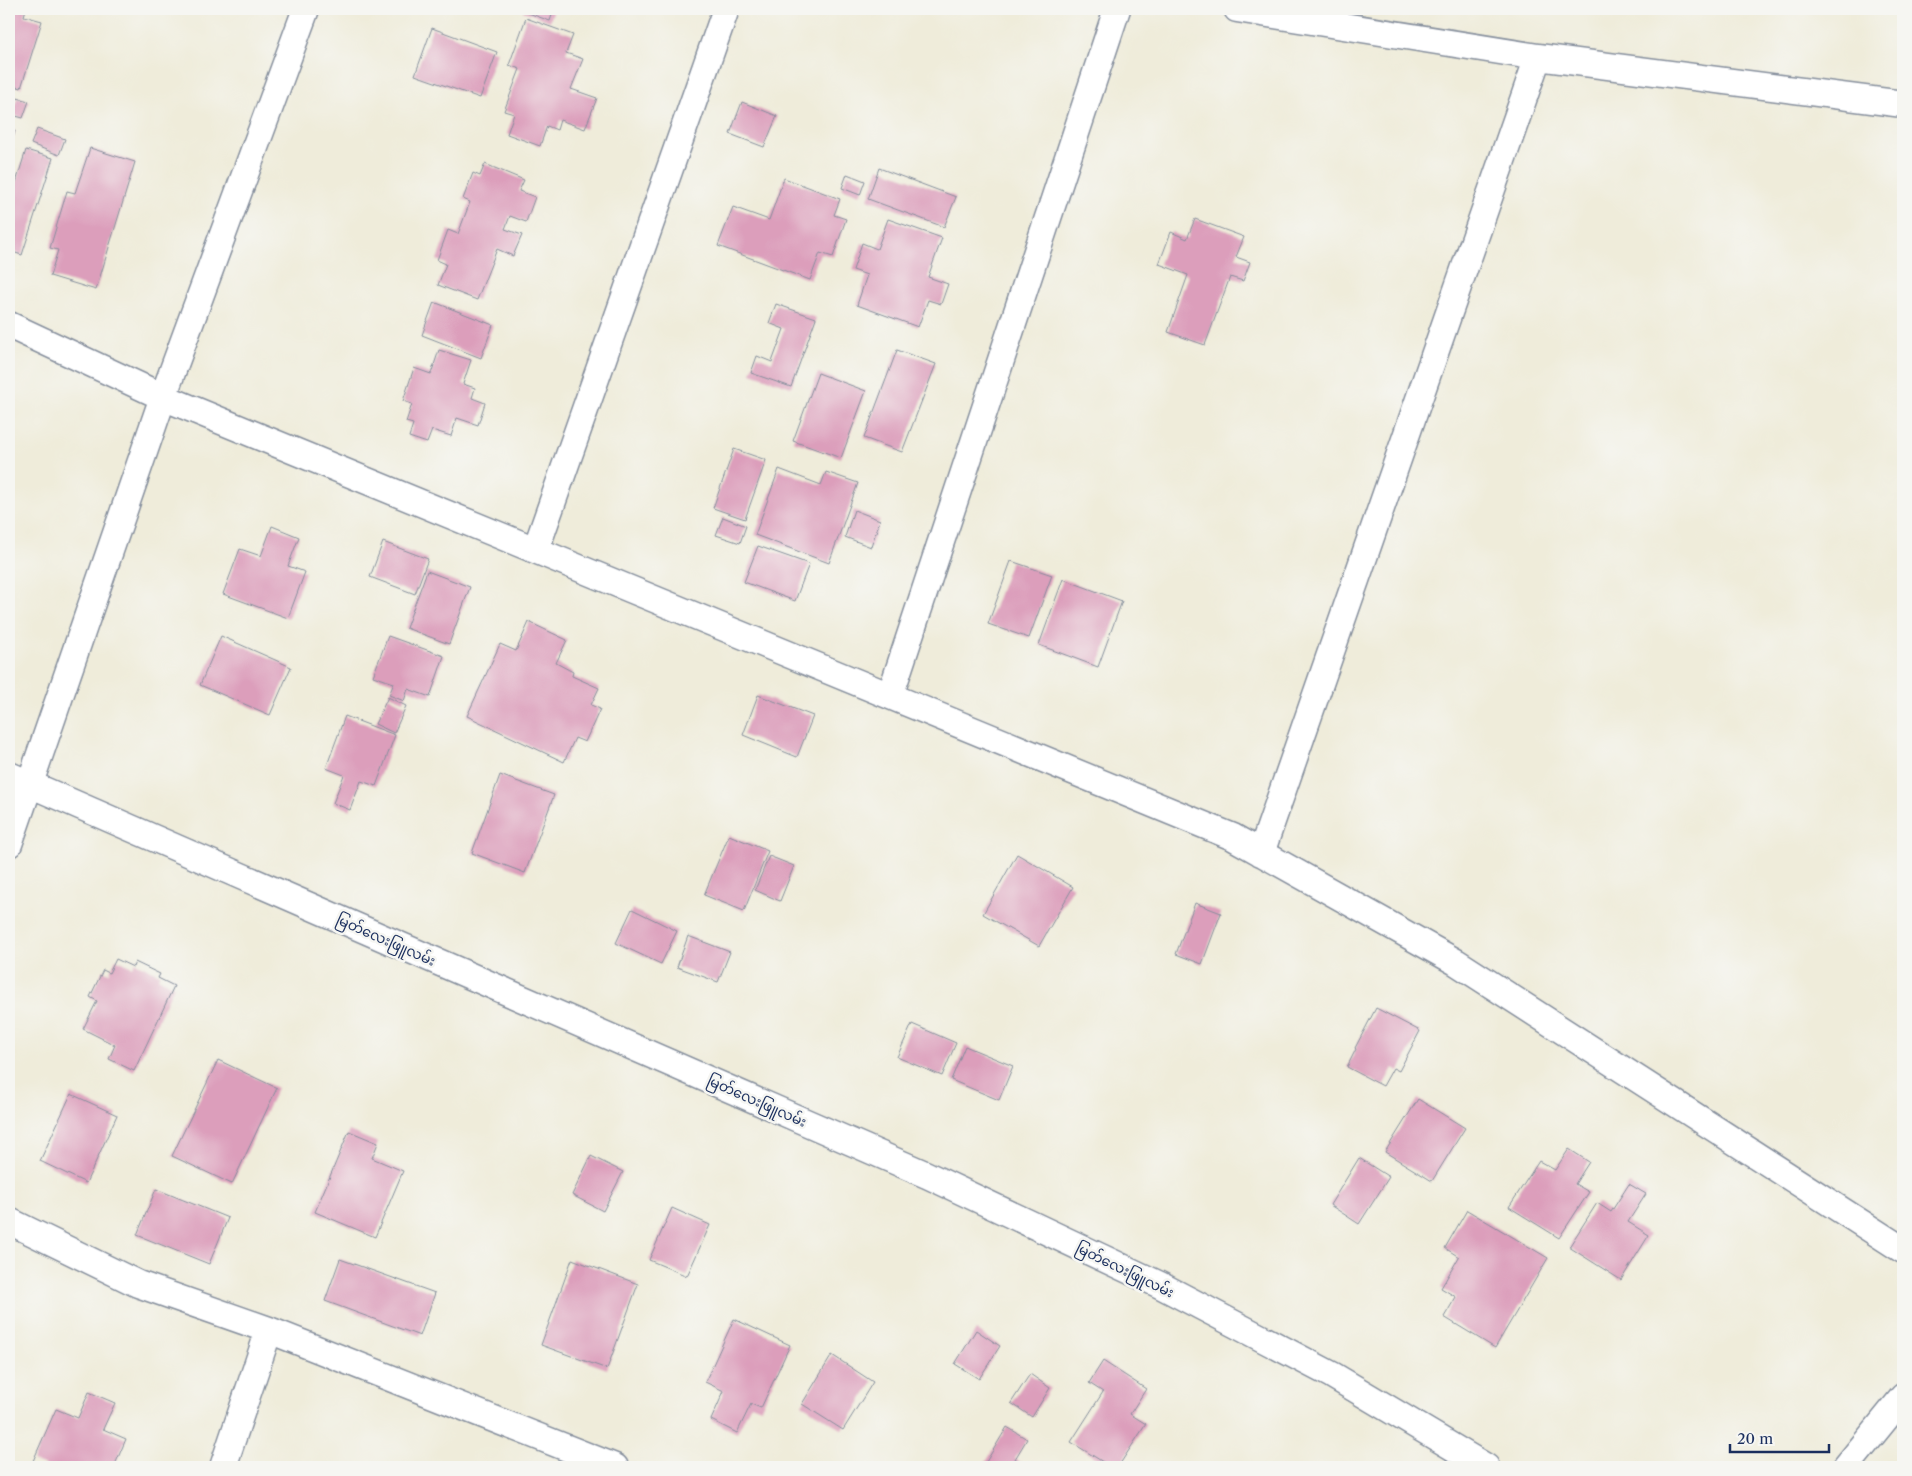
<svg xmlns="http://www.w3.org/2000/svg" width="1912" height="1476" font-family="'Libre Caslon Text','Noto Sans Myanmar',serif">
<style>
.building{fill:#dc9ebb}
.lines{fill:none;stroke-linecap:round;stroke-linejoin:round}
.street-casing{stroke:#858e9c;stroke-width:29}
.street{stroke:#fff;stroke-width:26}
.labels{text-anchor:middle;stroke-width:5;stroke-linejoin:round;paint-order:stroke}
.street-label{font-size:14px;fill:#1b2f5e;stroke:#f6f6f2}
</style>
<rect width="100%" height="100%" fill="#f6f6f2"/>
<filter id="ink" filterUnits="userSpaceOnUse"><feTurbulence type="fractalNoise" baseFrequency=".02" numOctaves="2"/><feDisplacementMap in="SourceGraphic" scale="10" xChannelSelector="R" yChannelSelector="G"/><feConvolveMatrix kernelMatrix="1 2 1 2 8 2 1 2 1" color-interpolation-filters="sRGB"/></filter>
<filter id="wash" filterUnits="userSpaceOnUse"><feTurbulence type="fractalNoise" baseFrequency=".0096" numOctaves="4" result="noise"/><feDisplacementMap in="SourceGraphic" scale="20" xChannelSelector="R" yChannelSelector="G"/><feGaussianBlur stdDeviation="1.12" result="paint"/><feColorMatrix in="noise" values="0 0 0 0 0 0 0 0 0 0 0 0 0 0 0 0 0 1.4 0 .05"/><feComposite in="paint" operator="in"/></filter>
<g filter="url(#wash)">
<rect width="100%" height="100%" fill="#efecda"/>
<g id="blocks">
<path class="building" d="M9,9h17l-2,7 18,5 -21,67 -12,-4z
M524,9h30l-4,12 -27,-10z
M526,18l47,17 -7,18 17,6 -12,30 26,9 -12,31 -25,-9 -3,10 -10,-4 -7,20 -33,-12 7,-20 -10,-3 16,-42 -11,-4z
M432,28l65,24 -17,46 -65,-23z
M9,95l4,1 -4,12z
M17,98l12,3 -6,17 -11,-3z
M742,102l35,14 -13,31 -34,-13z
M9,129l6,2 -6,21z
M37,129l28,10 -6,16 -28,-11z
M90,148l45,14 -39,128 -46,-14 8,-26 -8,-2 17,-57 8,2z
M26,150l27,8 -31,97 -13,-4v-46z
M485,164l39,16 -5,11 16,6 -9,25 -16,-6 -5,13 17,6 -9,21 -16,-7 -20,51 -39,-15 8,-21 -9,-4 11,-30 10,4 12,-32 -7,-3 10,-26 7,3z
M879,168l77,29 -12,30 -76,-28z
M847,174l18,7 -5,14 -18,-7z
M784,178l56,21 -6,16 12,4 -13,38 -13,-4 -10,27 -92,-34 15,-39 36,13z
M888,219l54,19 -14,39 20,7 -7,20 -13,-4 -10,27 -61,-22 10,-30 -14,-5 9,-27 15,6z
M1195,219l49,18 -8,20 14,5 -7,19 -13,-4 -25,68 -37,-13 20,-57 -29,-11 12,-32 16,7z
M434,302l59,23 -12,33 -59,-23z
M776,304l40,14 -25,69 -40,-14 6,-17 15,6 12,-33 -15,-6z
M439,350l32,10 -8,24 12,4 -3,10 13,5 -7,22 -21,-7 -6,18 -19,-6 -5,13 -18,-6 4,-13 -7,-2 6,-18 -9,-3 11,-33 17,6z
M897,350l39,14 -34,88 -38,-14z
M818,373l48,18 -25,67 -48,-17z
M734,449l32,11 -21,59 -32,-11z
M779,469l42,16 5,-13 32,11 -29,80 -74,-28z
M854,510l26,10 -9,27 -26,-10z
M723,517l23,9 -6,17 -24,-8z
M272,526l27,11 -11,29 17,6 -17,46 -65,-24 17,-45 21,7z
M383,542l45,17 -13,35 -45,-17z
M758,546l51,18 -14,37 -51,-19z
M1011,561l41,14 -23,63 -41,-14z
M427,571l43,16 -21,57 -43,-16z
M1063,579l59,22 -24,66 -59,-22z
M529,622l38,18 -11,23 17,9 -1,4 27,12 -8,17 9,4 -15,33 -10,-4 -11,24 -97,-46 33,-72 16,7z
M221,636l70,31 -21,48 -70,-30z
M388,636l56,20 -14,41 -22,-8 -4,12 -15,-6 5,-12 -21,-7z
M758,695l55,21 -16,41 -54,-22z
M388,697l18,9 -12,27 -19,-9z
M345,716l50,19 -19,51 -15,-5 -11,29 -17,-7 11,-28 -18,-7z
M500,775l54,20 -29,78 -53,-20z
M729,835l39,16 -24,60 -40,-16z
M1017,854l56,33 -34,59 -56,-32z
M769,856l25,10 -14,35 -25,-11z
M1195,903l26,10 -19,51 -26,-10z
M632,909l45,22 -16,33 -45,-21z
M688,936l42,16 -12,30 -41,-15z
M116,959l17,8 2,-5 25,12 -2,4 16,8 -40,85 -25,-12 6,-14 -32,-16 14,-28 -7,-4 13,-27 6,3z
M1376,1008l44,23 -21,40 -6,-3 -10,18 -36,-19 9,-18 -1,-1z
M912,1024l44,19 -14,33 -45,-19z
M965,1046l48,20 -14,34 -48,-20z
M218,1060l59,28 -45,96 -60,-28z
M71,1094l46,21 -31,68 -46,-22z
M1418,1099l47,29 -33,53 -47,-29z
M349,1131l29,12 -6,15 31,13 -28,66 -60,-25z
M1569,1149l20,13 -14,22 14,8 -30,46 -50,-31 30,-46 16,9z
M591,1156l32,16 -20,39 -31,-16z
M1359,1158l30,19 -30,47 -29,-19z
M1629,1184l17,10 -18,28 21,13 -28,45 -52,-33 28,-44 14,9z
M156,1189l72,29 -19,46 -72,-29z
M672,1208l38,17 -23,51 -38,-16z
M1467,1210l81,48 -53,90 -51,-31 12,-20 -15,-9 18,-31 -14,-9z
M340,1259l95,34 -15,43 -95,-35z
M572,1259l66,25 -31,85 -66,-24z
M734,1319l56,26 -29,63 -10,-4 -14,29 -26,-13 13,-29 -19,-9z
M976,1330l24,16 -21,33 -24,-15z
M832,1355l41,27 -30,48 -41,-26z
M1103,1361l43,28 -16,25 16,10 -28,43h-7l-40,-25 32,-50 -14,-9z
M1030,1374l20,14 -18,29 -21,-14z
M89,1392l26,11 -12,26 23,10 -12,28h-66l-15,-6 23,-52 22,9z
M1007,1427l20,12 -12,20 14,8h-46z"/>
</g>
</g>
<g filter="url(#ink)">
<use href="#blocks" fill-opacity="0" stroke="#858e9c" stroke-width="1"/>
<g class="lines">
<g class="street-casing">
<path id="street" d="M1237,9l301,48 365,47
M9,325l154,72 1070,440 223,125 447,288
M536,549l190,-540
M890,696l227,-687
M9,775l918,400 233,110 172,90 154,92
M9,844l154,-447 143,-388
M1261,853l277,-796
M9,1221l129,63 131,46 346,137
M223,1467l46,-137
M1846,1467l57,-70"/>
</g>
<use href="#street" class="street"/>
</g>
</g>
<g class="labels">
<g class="street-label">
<text transform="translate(386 940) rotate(24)" y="5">မြတ်လေးဖြူလမ်း</text>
<text transform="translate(757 1101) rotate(24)" y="5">မြတ်လေးဖြူလမ်း</text>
<text transform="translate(1125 1270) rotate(26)" y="5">မြတ်လေးဖြူလမ်း</text>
</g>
</g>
<rect width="1912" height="1476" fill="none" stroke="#f6f6f2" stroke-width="30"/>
<path d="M1730 1444v8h99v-8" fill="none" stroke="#1b2f5e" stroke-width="2.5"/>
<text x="1737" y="1444" font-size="15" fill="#1b2f5e" stroke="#f6f6f2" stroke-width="4" paint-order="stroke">20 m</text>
</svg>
